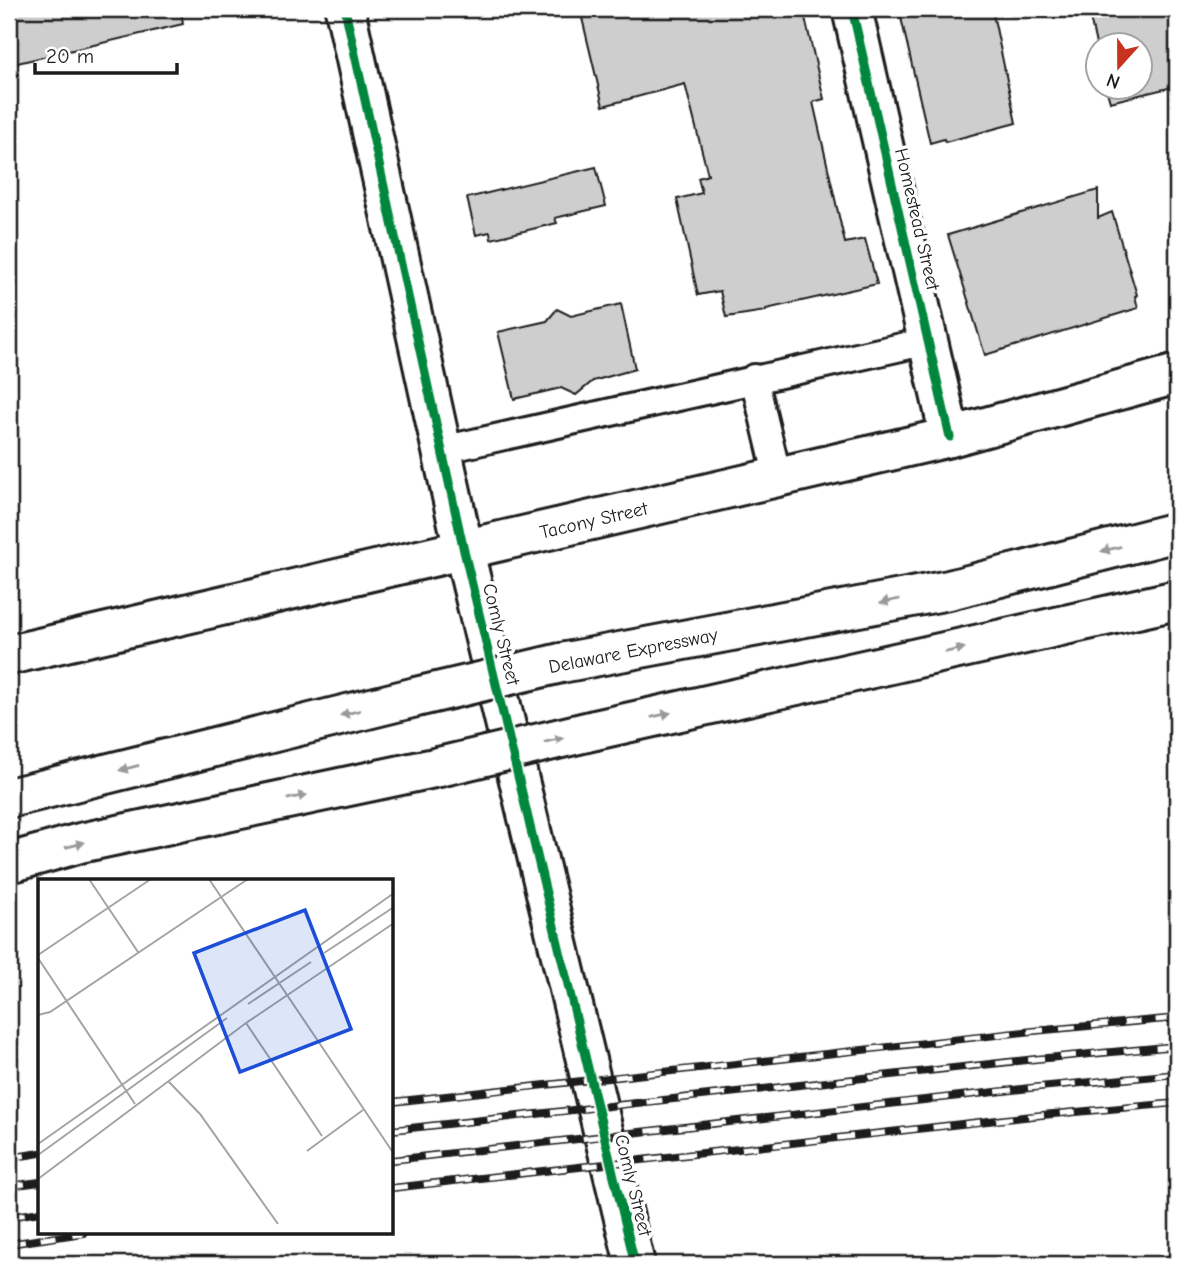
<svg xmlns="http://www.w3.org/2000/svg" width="1186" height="1273" font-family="'Comic Neue',sans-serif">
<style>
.building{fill:#cecece;stroke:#1c1c1c;stroke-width:2}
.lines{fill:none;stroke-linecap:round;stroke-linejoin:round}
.service-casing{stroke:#1c1c1c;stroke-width:32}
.minor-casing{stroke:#1c1c1c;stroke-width:44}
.primary-casing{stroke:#1c1c1c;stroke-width:44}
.motorway-casing{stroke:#1c1c1c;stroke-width:44}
.service{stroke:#fff;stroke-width:26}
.minor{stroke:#fff;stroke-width:38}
.primary{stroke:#fff;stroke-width:38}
.motorway{stroke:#fff;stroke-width:38}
.rail-casing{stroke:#1c1c1c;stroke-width:8}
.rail{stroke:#fff;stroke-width:5;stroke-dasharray:16;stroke-linecap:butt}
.motorway-bridge-casing{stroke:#1c1c1c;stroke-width:44;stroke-linecap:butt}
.motorway-bridge{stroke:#fff;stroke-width:38}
.cycleway-casing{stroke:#fff;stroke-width:13}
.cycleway{stroke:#00873e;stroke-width:9}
.oneway{fill:#999}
.labels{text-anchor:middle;stroke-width:7;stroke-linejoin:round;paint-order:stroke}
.street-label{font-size:19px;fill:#1c1c1c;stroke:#fff}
.inset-road{fill:none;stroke:#a4a4a4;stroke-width:2}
.view{fill:#1d4ed8;fill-opacity:0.15;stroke:#1d4ed8;stroke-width:3.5}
.inset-edge{fill:none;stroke:#1c1c1c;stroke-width:3.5}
</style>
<rect width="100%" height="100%" fill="#fff"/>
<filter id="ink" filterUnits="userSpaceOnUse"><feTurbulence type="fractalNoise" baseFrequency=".0143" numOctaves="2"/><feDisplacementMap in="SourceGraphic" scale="14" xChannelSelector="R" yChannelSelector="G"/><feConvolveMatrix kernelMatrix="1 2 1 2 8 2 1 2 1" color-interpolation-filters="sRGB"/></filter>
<g filter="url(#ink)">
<path class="building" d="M9,9h172l2,15 -174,41z
M622,9h181l21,90 -11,3 32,141 20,-4 12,45 -111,25v2l-40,6 -6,-26 -22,4 -21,-96 25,-6 -4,-15 10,-3 -23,-91 -82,22 -21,-88z
M899,9h93l24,114 -71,19 -1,-3 -14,4z
M1088,9h89v77l-67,16 -4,-14h34v-42h-42v7z
M596,167l10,39 -51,12 2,5 -66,16 -1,-7 -14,3 -9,-37z
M1098,190v28l14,-6 25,83 -2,1 3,12 -153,47 -37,-120z
M621,304l14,65 -42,12 -17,14 -15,-7 -47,11 -16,-67 49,-11 10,-12 14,7z"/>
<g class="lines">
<g class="service-casing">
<path id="service" d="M754,378l24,100
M442,450l486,-109"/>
</g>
<g class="minor-casing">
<path id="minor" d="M345,9l119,542 171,713
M852,9l98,428"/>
</g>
<g class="primary-casing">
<g id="primary">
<path id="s1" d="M9,655l941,-218 227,-63"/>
</g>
</g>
<g class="motorway-casing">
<path id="motorway" d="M561,663l388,-73 228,-58
M595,730l582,-130
M9,798l407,-101
M9,863l71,-20 359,-76"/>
</g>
<use href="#service" class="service"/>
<use href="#minor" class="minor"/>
<use href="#primary" class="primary"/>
<use href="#motorway" class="motorway"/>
<g class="rail-casing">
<path id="rail" d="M392,1102l641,-71 144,-13
M392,1130l644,-71 141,-13
M9,1158l31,-5
M392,1160l647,-73 138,-13
M9,1186l31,-4
M392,1188l650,-73 135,-12
M9,1217l31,-5
M9,1244l74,-11"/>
</g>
<use href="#rail" class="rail"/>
<g class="motorway-bridge-casing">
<path id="motorway-bridge" d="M416,697l145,-34
M439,767l156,-37"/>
</g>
<use href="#motorway-bridge" class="motorway-bridge"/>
<g class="cycleway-casing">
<path id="cycleway" d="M345,9l119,542 171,713
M852,9l98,428"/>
</g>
<use href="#cycleway" class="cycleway"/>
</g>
<defs><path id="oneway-solid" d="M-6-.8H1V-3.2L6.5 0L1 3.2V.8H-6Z" transform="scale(1.75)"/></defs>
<g class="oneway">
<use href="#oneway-solid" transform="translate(1111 549) rotate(166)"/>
<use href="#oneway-solid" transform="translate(890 601) rotate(169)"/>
<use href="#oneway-solid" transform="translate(955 650) rotate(-13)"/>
<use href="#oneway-solid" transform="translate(350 713) rotate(166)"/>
<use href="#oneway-solid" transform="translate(661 715) rotate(-13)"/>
<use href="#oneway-solid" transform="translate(554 740) rotate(-13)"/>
<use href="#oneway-solid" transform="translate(129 768) rotate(166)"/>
<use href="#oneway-solid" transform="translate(297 797) rotate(-12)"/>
<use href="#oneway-solid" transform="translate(75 845) rotate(-15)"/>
</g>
</g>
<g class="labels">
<g class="street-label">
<text transform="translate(918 219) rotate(77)" y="7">Homestead Street</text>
<text dy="7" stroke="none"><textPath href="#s1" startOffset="600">Tacony Street</textPath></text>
<text transform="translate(502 634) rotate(76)" y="7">Comly Street</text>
<text transform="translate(633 650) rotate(-11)" y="7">Delaware Expressway</text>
<text transform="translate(634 1185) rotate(76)" y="7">Comly Street</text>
</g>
</g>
<g transform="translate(38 879)">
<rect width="355" height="355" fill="#fff"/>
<path class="inset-road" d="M51,0l49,73M171,0l185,275M286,74l70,-46M0,76l113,-76M0,79l97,146M210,125l63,-42M0,136l12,-3 198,-133M208,144l76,113M130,202l32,33 78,110M0,265l356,-251M269,272l56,-41M0,276l189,-137M0,300l208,-156 148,-100"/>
<path class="view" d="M267,31l46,119 -111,43 -46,-119z"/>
<rect width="355" height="355" class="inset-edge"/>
</g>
<rect width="1186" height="1273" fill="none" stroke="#fff" stroke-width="35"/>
<rect x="18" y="18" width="1151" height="1238" fill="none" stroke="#1c1c1c" stroke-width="2.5" filter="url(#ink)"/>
<g transform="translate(1119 66) rotate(201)"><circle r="33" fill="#ffffff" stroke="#a4a4a4" stroke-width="2"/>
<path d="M0-5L12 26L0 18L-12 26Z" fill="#c8321e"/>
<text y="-10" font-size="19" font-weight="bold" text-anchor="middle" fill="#1c1c1c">N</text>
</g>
<path d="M35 63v10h142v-10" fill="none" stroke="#1c1c1c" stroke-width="3.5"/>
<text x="46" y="63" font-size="21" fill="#1c1c1c" stroke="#ffffff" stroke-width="5" paint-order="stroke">20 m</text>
</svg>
